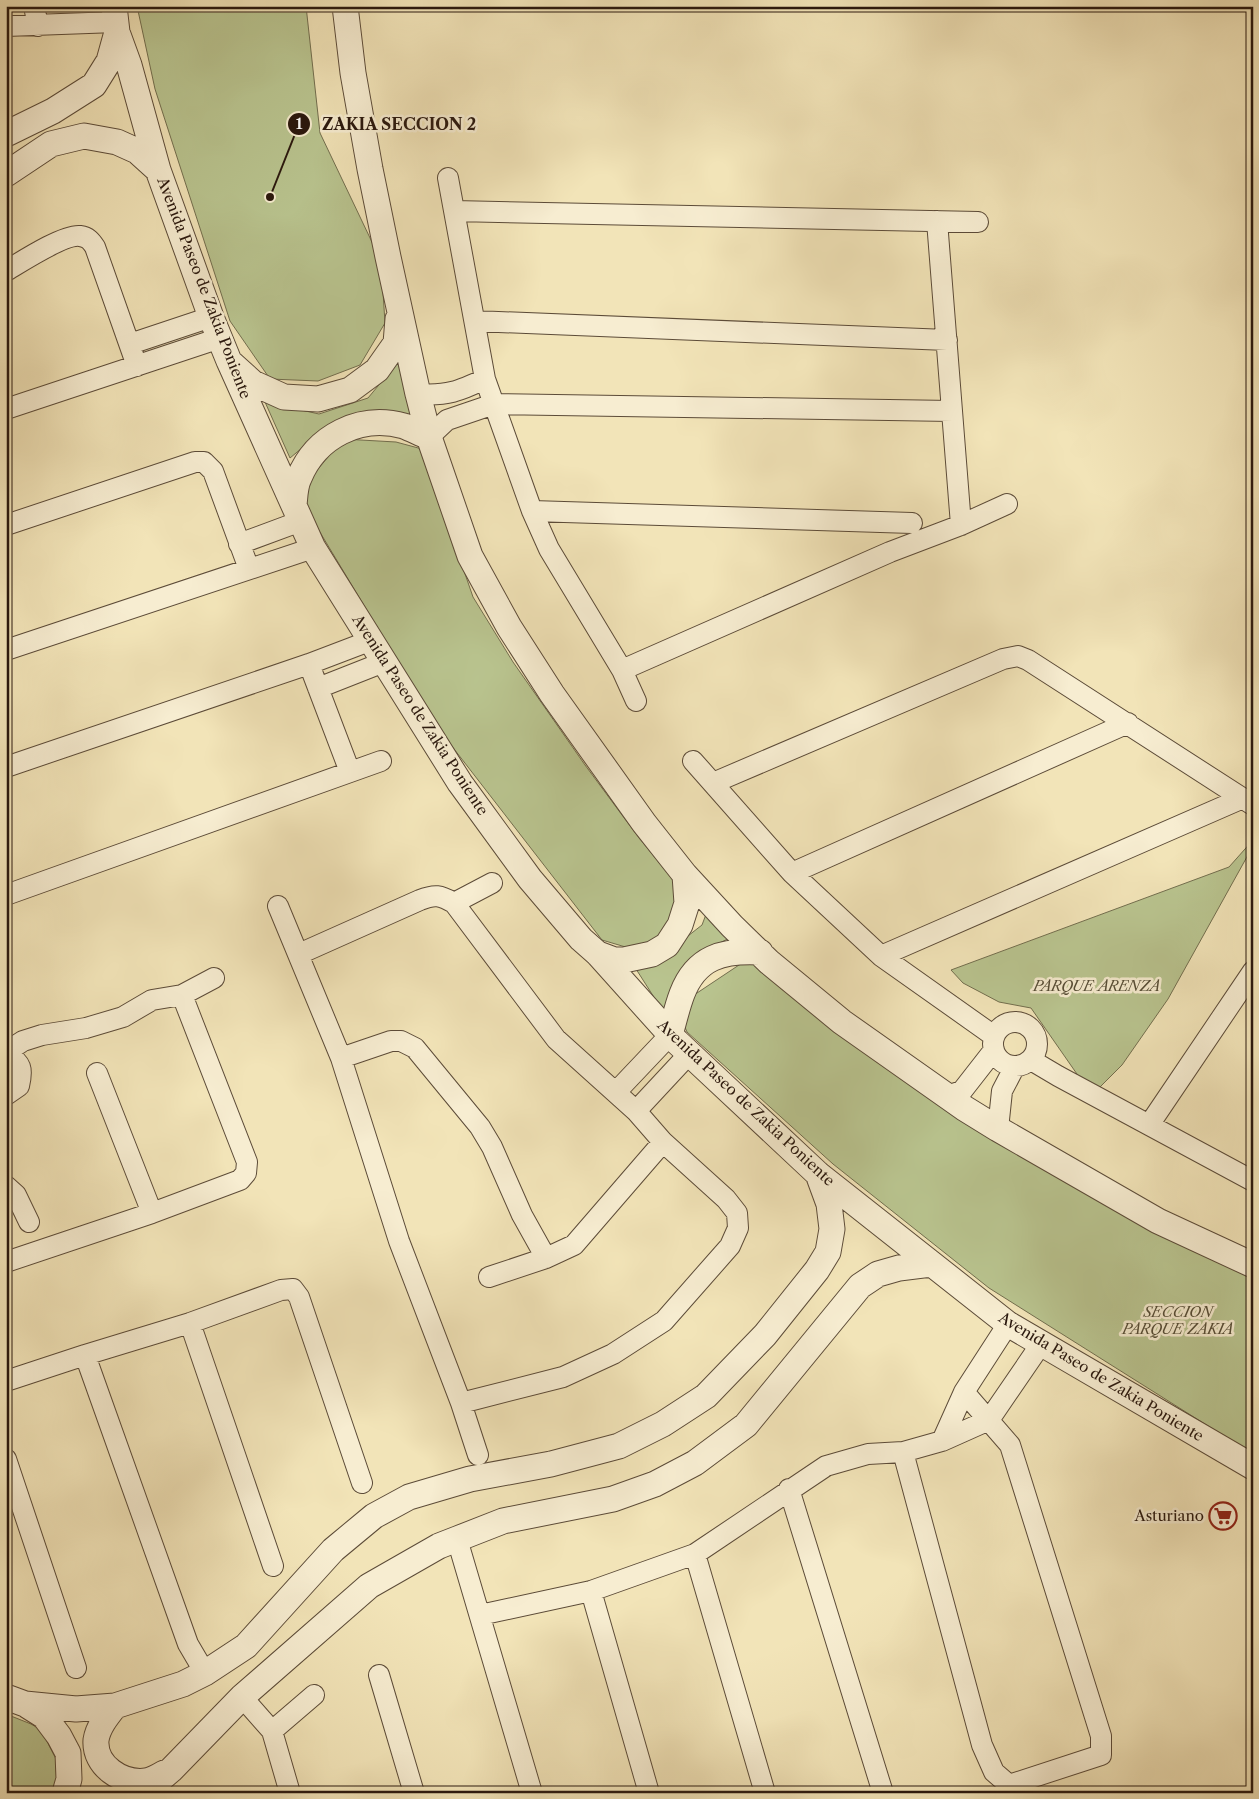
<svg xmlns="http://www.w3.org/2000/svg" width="1259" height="1799" font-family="'Libre Caslon Text',serif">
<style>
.green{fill:#b9c48f;stroke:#726e4e}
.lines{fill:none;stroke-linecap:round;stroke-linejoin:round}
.minor-casing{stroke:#5c4b38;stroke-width:22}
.tertiary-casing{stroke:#5c4b38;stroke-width:27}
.minor{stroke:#f7edd1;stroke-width:20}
.tertiary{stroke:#f7edd1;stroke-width:25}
.labels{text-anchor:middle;stroke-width:5;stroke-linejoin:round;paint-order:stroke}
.street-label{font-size:15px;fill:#2a180e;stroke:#f7edd1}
.park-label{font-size:15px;font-style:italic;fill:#554c35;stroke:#f7edd1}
.poi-label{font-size:15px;fill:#2a180e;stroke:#f7edd1;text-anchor:end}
.leader{fill:none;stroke:#2a180e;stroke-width:2}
.callout-dot{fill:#2a180e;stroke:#f7edd1;stroke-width:2}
.mark-label{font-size:15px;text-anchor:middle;font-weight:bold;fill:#fff}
.callout-label{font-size:16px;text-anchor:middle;font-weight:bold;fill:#2a180e;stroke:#f7edd1;stroke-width:5;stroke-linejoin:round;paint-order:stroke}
</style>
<rect width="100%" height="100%" fill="#f2e4b8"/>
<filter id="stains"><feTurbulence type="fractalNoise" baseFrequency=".004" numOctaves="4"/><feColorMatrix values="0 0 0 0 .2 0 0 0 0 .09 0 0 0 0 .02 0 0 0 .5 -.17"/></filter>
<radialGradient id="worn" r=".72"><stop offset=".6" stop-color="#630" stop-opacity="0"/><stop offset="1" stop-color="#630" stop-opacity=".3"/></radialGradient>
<path class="green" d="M137,6h169l14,127 61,128 4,62 -25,42 -42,16 -48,-2 -40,-58 -75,-232z
M398,362l14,55 -98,21 -24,20 -25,-56 54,12 49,-16z
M343,439l53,3 26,7 51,148 40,65 72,103 54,73 42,51 -7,36 -35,26 -37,-11 -165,-213 -134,-223 6,-24z
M1253,840v6l-85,153 -46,66 -26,26 -10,-4 -55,-79 -32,-6 -36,-19 -12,-13 278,-103z
M708,909l29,25 -23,12 -41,81 -37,-58 11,-1 55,-43z
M751,957l175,132 327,184v178l-18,-8 -246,-155 -156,-124 -146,-132 -7,-17 8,-16z
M6,1714l25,10 10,6 15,29 1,34h-51z"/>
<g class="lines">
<g class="minor-casing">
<path id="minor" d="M34,6l4,20
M6,26l110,-4
M448,178l37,201 47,132 17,38 73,121 14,31
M454,211l524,11
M937,221l24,304
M6,271c15,-9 58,-37 74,-35 8,1 11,5 15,11l42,119
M475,321l472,19
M130,344l81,-27
M418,394c30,2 41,-3 67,-15
M6,409l214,-71
M429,437l18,-17 47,-16 458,7
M532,511l380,12
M6,525l189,-63h9l9,9 36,98
M239,544l62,-23
M6,650l307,-102
M309,664l41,108
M622,670l268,-118 71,-27 46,-21
M318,688l66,-26
M693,761l99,112 89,83 113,80
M6,767l303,-103 63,-24
M713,783l290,-124 15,-3 10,4 225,145
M792,873l336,-150
M6,895l375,-134
M454,903l38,-20
M278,906l63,152 58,183 62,162 17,52
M299,954l121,-54c15,-6 20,-5 34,3l102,136 80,72 27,31 63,57 11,14 1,15 -8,18 -66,75 -51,33 -50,23 -102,26
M881,956l362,-158
M993 1044a22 22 0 1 1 44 0a22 22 0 1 1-44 0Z
M6,1052l17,-11 19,-6 44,-7 37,-11 29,-17 30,-5 32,-17
M6,1053c16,10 17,16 13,33l-13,9
M341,1058l50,-17h10l14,7 65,79 12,20 30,68 24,43
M1031,1060l27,16 195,105
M97,1073l55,140
M616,1092l54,-57
M947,1096l15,-5 32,-41
M636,1111l53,-57
M1149,1125l104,-154
M998,1129l4,-38 13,-25
M6,1186l10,9 13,27
M6,1262l146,-49 88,-33 6,-7 1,-11 -65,-167
M489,1277l57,-19 28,-13 89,-103
M190,1323l83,243
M85,1355l105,-32 91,-33 12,-1 6,8 63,186
M6,1381l79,-26 103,289 17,29
M942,1441l22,-49 44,-68
M903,1452l79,293 12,27 15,13 92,-30v-19l-91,-291 -46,-53
M6,1459l70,209
M789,1489l94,304
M457,1539l75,254
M695,1554l70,239
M591,1591l58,202
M480,1615l111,-24 104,-37 131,-88 42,-12 35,-2 39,-11 47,-21 52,-76
M379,1675l35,118
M242,1697l30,34 18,62
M272,1731l42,-36"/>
</g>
<g class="tertiary-casing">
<path id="tertiary" d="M114,6l3,26 12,33 29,105 53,147 18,44 84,187 147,235 70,96 51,60 17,15 79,88 141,132 190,150 245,143
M345,6l8,67 17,96 18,88 30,137 11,43 41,119 39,71 43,67 92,129 41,52 47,51 37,36 73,60 122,86 34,21 160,92 95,44
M6,134l47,-23 41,-26 15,-24 8,-29
M6,174l45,-30 33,-8 33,6 20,9 21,19
M232,364l21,19 31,14 34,2 32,-9 27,-20 19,-27 2,-24
M294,505c1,-9 1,-19 5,-27 17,-42 61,-64 105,-52 8,3 17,8 25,11
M598,954l16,6h10l28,-6 15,-9 13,-20 7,-22 -2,-28
M670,1035c4,-14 7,-28 12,-41 14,-37 41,-44 78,-42
M6,1697l19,7 51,5 39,-3 68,-22 22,-11 41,-27 87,-96 41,-34 35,-19 61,-18 81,-15 68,-18 44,-22 43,-28 59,-61 52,-65 11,-18 4,-23 -3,-25 -11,-30
M25,1704l19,12 15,20 9,17 1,26 -4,14
M115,1706c-8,10 -17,21 -19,34 -2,26 26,44 50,41 6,-1 13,-5 18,-8
M144,1793l27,-23 71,-73 127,-111 70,-40 18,-7 46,-18 110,-22 42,-15 40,-21 51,-38 114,-139 18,-12 21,-6 32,-4"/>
</g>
<use href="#minor" class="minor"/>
<use href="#tertiary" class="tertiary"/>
</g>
<defs>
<g id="supermarket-ring" transform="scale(1.4375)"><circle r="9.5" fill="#f7edd1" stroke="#8f2418" stroke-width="1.5"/><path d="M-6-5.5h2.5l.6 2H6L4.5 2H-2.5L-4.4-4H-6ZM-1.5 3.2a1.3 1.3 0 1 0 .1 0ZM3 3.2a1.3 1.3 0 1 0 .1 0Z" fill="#8f2418"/></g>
</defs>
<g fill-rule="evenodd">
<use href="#supermarket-ring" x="1223" y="1516"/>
</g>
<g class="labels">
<g class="street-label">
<text transform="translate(204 288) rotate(69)" y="5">Avenida Paseo de Zakia Poniente</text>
<text transform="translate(420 715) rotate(57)" y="5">Avenida Paseo de Zakia Poniente</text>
<text transform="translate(746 1103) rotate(43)" y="5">Avenida Paseo de Zakia Poniente</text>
<text transform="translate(1101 1377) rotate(31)" y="5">Avenida Paseo de Zakia Poniente</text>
</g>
<g class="park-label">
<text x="1097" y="991">PARQUE ARENZA</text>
<text x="1178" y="1317">SECCION<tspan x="1178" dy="17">PARQUE ZAKIA</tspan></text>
</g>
<g class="poi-label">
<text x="1204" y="1521">Asturiano</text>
</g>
</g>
<path class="leader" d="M270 197L299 124"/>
<g class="callout-dot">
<circle cx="270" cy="197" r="5"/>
<circle cx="299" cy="124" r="12"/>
</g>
<g class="mark-label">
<text x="299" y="129">1</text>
</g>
<g class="callout-label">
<text x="399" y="130">ZAKIA SECCION 2</text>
</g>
<rect width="1259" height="1799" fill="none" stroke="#f2e4b8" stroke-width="25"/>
<rect x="8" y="8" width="1244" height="1784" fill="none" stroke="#2a180e" stroke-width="2.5"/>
<rect x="12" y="12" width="1234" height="1774" fill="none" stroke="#2a180e"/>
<rect width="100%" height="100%" filter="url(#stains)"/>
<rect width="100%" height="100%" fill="url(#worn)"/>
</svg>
